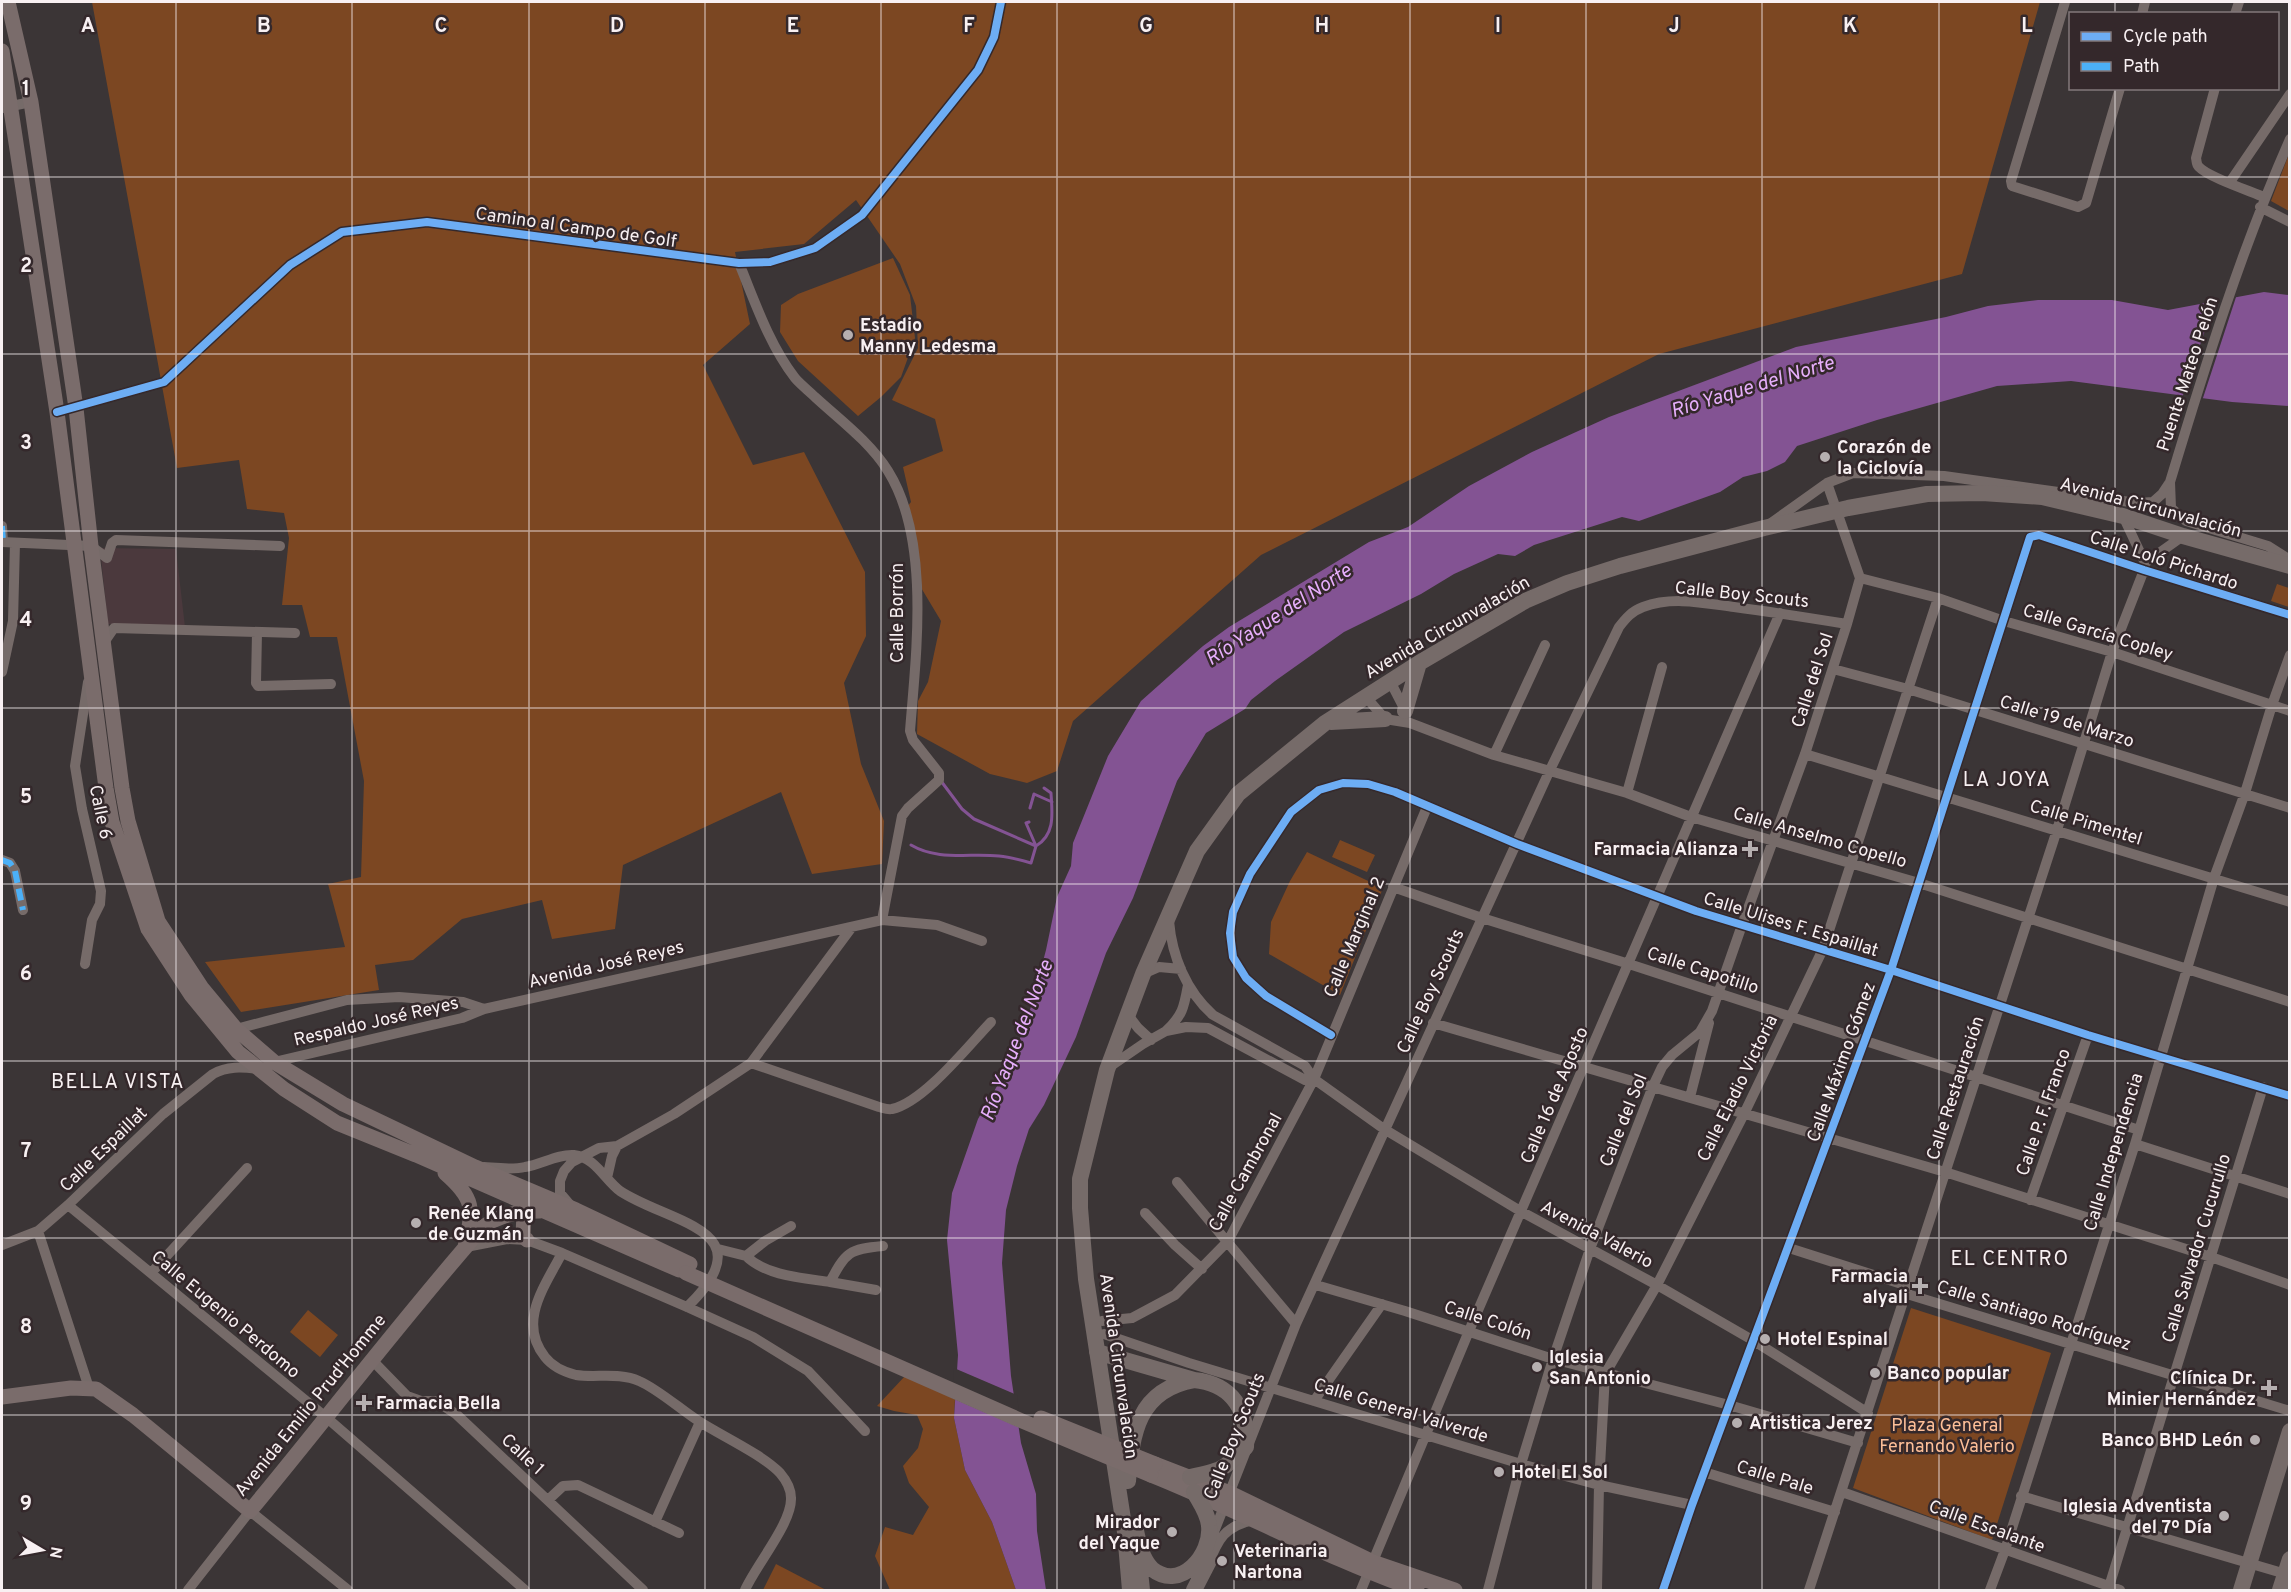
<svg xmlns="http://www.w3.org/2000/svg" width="2291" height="1592" font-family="Overpass,sans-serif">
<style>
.built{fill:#4b393d}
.green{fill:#7c4722}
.water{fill:#835393}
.pier{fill:#3b3536}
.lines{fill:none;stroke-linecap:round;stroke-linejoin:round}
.stream{stroke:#835393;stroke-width:3}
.street{stroke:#766b69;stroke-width:10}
.secondary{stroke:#7a6c6b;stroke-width:15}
.primary{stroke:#766b69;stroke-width:16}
.secondary-bridge{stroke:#7a6c6b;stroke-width:15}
.quiet{stroke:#4cb0f7;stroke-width:6;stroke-dasharray:12 6;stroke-linecap:butt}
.cycleway-casing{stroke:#34282b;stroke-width:11}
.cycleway{stroke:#6dadf4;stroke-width:8}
.grid{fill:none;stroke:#f8f0f2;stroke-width:1.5;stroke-opacity:0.55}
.poi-dot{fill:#b6afb0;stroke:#34282b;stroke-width:2}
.labels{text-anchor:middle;stroke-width:5;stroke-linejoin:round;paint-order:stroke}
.street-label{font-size:18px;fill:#f8f0f2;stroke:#34282b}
.poi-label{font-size:18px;font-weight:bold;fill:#f8f0f2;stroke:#34282b;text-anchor:start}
.park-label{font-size:18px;fill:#febf98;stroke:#34282b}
.water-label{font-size:20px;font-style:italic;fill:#e6aefb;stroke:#34282b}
.neighbourhood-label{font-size:20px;letter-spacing:1.5px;fill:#f8f0f2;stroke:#34282b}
.grid-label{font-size:20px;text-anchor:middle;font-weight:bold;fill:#f8f0f2;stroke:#34282b;stroke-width:5;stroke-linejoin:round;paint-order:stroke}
</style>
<rect width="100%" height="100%" fill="#3b3536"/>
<path class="built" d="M100,548l76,1 9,78 -77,-3z"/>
<path class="green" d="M92,2h1948l-78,272 -303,80 -398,201 -188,166 -16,50 -30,12 -37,-9 -73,-40 1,-33 10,-19 13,-61 -21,-35 -13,-79 4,-5 -8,-35 40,-16 -8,-32 -43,-19 26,-52 -2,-42 -16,-42 -44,-64 -52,44 -69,8 15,72 -47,41 50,100 51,-13 61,120 1,64 -22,47 17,81 23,57 -2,43 -70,10 -31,-82 -158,73 -8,64 -63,10 -10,-39 -80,19 -49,41 -38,5 4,25 -138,22 -36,-50 140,-15 -17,-63 33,-7 3,-96 -27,-144h-27l-8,-32h-20l7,-67 -5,-25 -37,-4 -8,-49 -62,8z
M2289,154v57l-18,-10z
M893,258l17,37 5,43 -14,39 -20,20 -23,19 -60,-55 -18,-29 1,-27 17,-11z
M2277,584l12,4v19l-18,-6z
M1340,840l35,15 -8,17 -35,-15z
M1307,852l76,36 -43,107 -71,-41 2,-32 19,-41z
M1911,1308l140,45 -59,187 -139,-52z
M308,1310l30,25 -18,22 -30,-25z
M905,1376l50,23 -1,19 11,52 27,52 24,68h-126l-15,-34 10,-29 28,8 16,-28 -20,-24 -6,-17 15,-18 5,-19 -6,-14 -23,-4 -17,-5z
M776,1564l50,26h-63z"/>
<path class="water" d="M2264,292l25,3v111l-57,-4 -161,-21 -74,5 -120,34 -80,26 -12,16 -18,9 -24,6 -23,15 -81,29 -17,-4 -88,28 -19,11 -17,-2 -44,20 -33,20 -77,38 -69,49 -24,19 -6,9 -39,24 -29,48 -44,117 -27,55 -30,84 -32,68 -15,24 -12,37 -11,44 -4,53 9,113 10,67 15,51 1,37 9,59h-30l-24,-68 -27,-52 -11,-52 4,-63 -11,-115 5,-47 26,-74 26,-45 22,-49 20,-75 11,-53 14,-31 2,-23 35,-87 33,-55 62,-55 26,-19 140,-85 39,-15 61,-41 63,-34 77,-35 187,-70 150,-30 42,-11 50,-6h74l56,10z"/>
<path class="pier" d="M2237,294l-35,107 -20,-3 34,-100z
M954,1368l63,27 4,33 -69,-30z"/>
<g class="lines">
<path class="stream" d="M941,781l21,28 12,10 62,27
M1030,808l4,-14 18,8
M911,845c27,16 58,8 88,11 11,1 22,4 32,7l5,-17 -10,-23 3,-1
M1036,846c20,-12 16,-34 15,-53l-7,-5"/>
<path class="street" d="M2065,2l-54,179 1,5 66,21 8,-4 34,-115
M2142,14l3,-12
M2235,14l4,-12
M2215,88l-19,70c1,4 0,6 3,9 9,10 51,24 65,30
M2,108l29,-6
M2230,182l60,-88
M2260,207l30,15
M739,263c16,39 30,81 56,115 6,7 14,13 20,19 25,23 55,45 73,74 43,69 28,183 22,260l3,9 26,33v7l-31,28 -6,8 -20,104
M57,412l107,-30 126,-117 52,-33 85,-10 312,41 31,-1 45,-14 47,-33 116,-145 16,-33 7,-35
M2170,482l1,26 15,13 82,25 22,14
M1771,523l56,-40 26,-10 91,3 193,27 16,-1 9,-8 8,-12c35,-116 71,-232 120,-343
M2,526l1,16
M2,542l89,4 16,12 5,-15 4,-3 164,6
M2145,563l38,-27
M1860,578l78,20 66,23 108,31 178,59
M257,632l-1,51 2,3 73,-2
M103,644l11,-16 181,5
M1833,669l75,20 382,119
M2,672l11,-51 2,-78
M1390,681l16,31
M1366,697l19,22 25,4 84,32 133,38 64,24 228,66 371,119
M1805,754l485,148
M1494,755l51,-110
M1627,793l35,-126
M2,860l8,3 5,8 8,39
M1393,887l89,31 147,46 510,166
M1169,921c3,35 17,70 44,94l92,51 9,13 70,50 138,83 135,73 97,56 114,72
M85,964l7,-44 8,-16 1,-13 -19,-82 -7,-43 13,-84
M1143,974l16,-7 22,2
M1128,1015l10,13 13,12
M1433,1023l512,149 266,85 79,28
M236,1029l111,-29 52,-3 64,5 21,7 398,-89 55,5 45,16
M1166,1031c17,-16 18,-24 22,-46
M1331,1035l-65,-39 -20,-18 -13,-21 -3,-24 3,-21 17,-38 41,-62 28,-22 24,-7 25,1 27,8 122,52 179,67 195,59 197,65 202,61
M274,1062l188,-44 22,-9
M751,1063l128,44c4,1 9,3 13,2 32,-7 76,-63 99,-87
M1108,1068l35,-24 23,-13 20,-4 22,1 97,52 9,-1
M1690,1097l19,-74
M2135,1144l155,50
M484,1167c14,1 28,3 41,0 17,-3 33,-13 49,-12 21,2 31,25 46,36 50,33 148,38 67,116
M607,1178l5,-22 5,-10
M1177,1182l119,142
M2030,1200l58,-165
M68,1205l259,213 198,172
M571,1206l-11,-13v-12l4,-10 8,-9 27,-14 18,-2 57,-32 77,-51 101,-136
M1145,1213l30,32 27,24
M38,1231l51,157
M2,1245l36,-14 30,-26 95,-91 50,-40c14,-8 29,-7 45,-5
M466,1247l41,-8 20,1 35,13 125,54 66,30 55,34 57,60
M1789,1248l119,38
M718,1249l28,7 19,-15 26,-15
M562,1253c-17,33 -45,69 -17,104 7,9 19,15 31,18 20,3 43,-3 63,6 19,8 42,29 61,41 22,14 63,33 80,51 6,7 11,16 11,25 1,25 -35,67 -46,92
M746,1256c20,20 57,22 84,26 16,-30 19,-33 53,-36
M151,1273l96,-105
M830,1282l46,8
M1316,1285l89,26 148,48 176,46 129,38
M1907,1294l383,117
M1102,1321l30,-3 43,-23 53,-54 86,-162 113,-272
M1104,1334l85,29 332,101 78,21 93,20
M372,1360l35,36 14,5h15l20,13 187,176
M1314,1401l68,-97
M1704,1472l131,40
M1842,1492l278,98
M2021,1496l268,79
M548,1500l15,-14 15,-1 101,48
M655,1522l45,-100
M1212,1537l84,-213 253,-552 70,-145c7,-9 13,-16 24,-20 29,-11 61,-4 91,0 38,5 76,11 113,17
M1208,1565c10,-26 17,-39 45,-45
M188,1590l62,-79 98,79
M1361,1590l108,-259 311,-718
M1488,1590l33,-126 32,-105 37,-110 63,-163 9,-19 10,-12 28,-23 12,-21 30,-86 63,-171 42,-130 13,-46 -33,-95
M1597,1590l2,-105 6,-111 52,-89 87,-171 79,-165 115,-351
M1663,1590l29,-85 199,-535 139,-433 9,-2 105,35 146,45
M1809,1590l248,-760 55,-178 32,-82 1,-7 -22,-47
M1990,1590l15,-40 130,-406 79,-266 31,-85 27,-88 18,-50
M2108,1590l155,-503"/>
<path class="secondary" d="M8,2l23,100 45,306 15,138 31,242 6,33 30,100 44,67 34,41 38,33 69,42 132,63 101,43 114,54
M2,51l55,361 49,376 6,34 36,107 43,66 47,57 46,37 53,34 79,32 263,115
M445,1173c31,27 28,36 20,74
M524,1212l-1,24 4,4
M2,1397l69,-9 25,1 37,26 117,96c78,-94 152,-192 233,-284 16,-12 37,-16 57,-16
M1155,1464l75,29 143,69 82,28
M1151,1475c90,36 175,83 266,115"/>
<path class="primary" d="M1405,711l14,-48
M1331,722l54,-3
M1097,1352l97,28c39,4 54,31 52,67 -22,23 -26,24 -56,30
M1128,1481c4,-48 10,-91 66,-101
M1135,1526c3,14 6,32 17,43 29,23 60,-15 57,-43 -1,-13 -9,-23 -15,-34
M1138,1552l4,38
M1130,1590l-5,-58 -39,-253 -6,-71v-29l27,-109 36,-96 54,-123 41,-57 87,-71 94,-60 106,-62 42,-18 53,-17 144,-38 84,-20 79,-14 55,-1 60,4 81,19 60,20 107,30
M1194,1590l16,-31
M2241,1590l49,-159
M2280,1590l10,-31"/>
<path class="secondary-bridge" d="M686,1273l336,148 129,54
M1041,1418l114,46"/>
<path class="quiet" d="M2,526l1,16
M2,860l8,3 5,8 8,39"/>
<g class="cycleway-casing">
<path id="cycleway" d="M57,412l107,-30 126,-117 52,-33 85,-10 312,41 31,-1 45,-14 47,-33 116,-145 16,-33 7,-35
M1331,1035l-65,-39 -20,-18 -13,-21 -3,-24 3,-21 17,-38 41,-62 28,-22 24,-7 25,1 27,8 122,52 179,67 195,59 197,65 202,61
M1663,1590l29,-85 199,-535 139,-433 9,-2 105,35 146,45"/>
</g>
<use href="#cycleway" class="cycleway"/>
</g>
<path class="grid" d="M176,2v1588M352,2v1588M529,2v1588M705,2v1588M881,2v1588M1057,2v1588M1234,2v1588M1410,2v1588M1586,2v1588M1762,2v1588M1939,2v1588M2115,2v12M2115,88v1502M2,177h2288M2,354h2288M2,531h2288M2,708h2288M2,884h2288M2,1061h2288M2,1238h2288M2,1415h2288"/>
<g class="poi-dot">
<circle cx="848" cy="335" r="6"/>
<circle cx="1825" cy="457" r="6"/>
<path d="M1747 840h6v6h6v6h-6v6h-6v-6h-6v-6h6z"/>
<circle cx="416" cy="1223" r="6"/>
<path d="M1917 1277h6v6h6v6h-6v6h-6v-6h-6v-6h6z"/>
<circle cx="1765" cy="1339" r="6"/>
<circle cx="1537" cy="1367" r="6"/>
<circle cx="1875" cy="1373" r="6"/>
<path d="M2266 1379h6v6h6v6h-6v6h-6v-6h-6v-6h6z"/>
<path d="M361 1394h6v6h6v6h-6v6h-6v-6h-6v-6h6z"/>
<circle cx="1737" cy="1423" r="6"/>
<circle cx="2255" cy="1440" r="6"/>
<circle cx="1499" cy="1472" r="6"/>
<circle cx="2224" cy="1516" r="6"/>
<circle cx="1172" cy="1532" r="6"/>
<circle cx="1222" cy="1561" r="6"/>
</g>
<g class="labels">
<g class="street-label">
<text transform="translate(576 227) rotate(8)" y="6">Camino al Campo de Golf</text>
<text transform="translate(2187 374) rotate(-72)" y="6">Puente Mateo Pelón</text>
<text transform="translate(2151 507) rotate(15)" y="6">Avenida Circunvalación</text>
<text transform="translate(2164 560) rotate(18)" y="6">Calle Loló Pichardo</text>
<text transform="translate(1742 594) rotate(6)" y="6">Calle Boy Scouts</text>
<text transform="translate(897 613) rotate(-90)" y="6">Calle Borrón</text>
<text transform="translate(1447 627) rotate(-30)" y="6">Avenida Circunvalación</text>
<text transform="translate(2098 632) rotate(17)" y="6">Calle García Copley</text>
<text transform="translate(1812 680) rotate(-72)" y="6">Calle del Sol</text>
<text transform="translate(2067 721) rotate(17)" y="6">Calle 19 de Marzo</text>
<text transform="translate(101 812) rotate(78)" y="6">Calle 6</text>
<text transform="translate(2086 822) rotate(17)" y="6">Calle Pimentel</text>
<text transform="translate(1820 837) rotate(16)" y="6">Calle Anselmo Copello</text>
<text transform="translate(1791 924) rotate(17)" y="6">Calle Ulises F. Espaillat</text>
<text transform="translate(1354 937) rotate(-67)" y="6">Calle Marginal 2</text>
<text transform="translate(606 964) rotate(-13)" y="6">Avenida José Reyes</text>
<text transform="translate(1703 970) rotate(18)" y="6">Calle Capotillo</text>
<text transform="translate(1430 991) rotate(-65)" y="6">Calle Boy Scouts</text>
<text transform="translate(376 1021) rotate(-13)" y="6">Respaldo José Reyes</text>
<text transform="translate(1841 1062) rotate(-70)" y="6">Calle Máximo Gómez</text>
<text transform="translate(1737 1088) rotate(-64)" y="6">Calle Eladio Victoria</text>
<text transform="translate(1955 1088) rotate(-72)" y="6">Calle Restauración</text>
<text transform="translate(1554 1095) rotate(-67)" y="6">Calle 16 de Agosto</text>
<text transform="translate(2043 1112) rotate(-71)" y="6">Calle P. F. Franco</text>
<text transform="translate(1623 1120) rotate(-68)" y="6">Calle del Sol</text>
<text transform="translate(103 1149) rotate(-44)" y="6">Calle Espaillat</text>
<text transform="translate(2113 1152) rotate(-73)" y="6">Calle Independencia</text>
<text transform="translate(1245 1172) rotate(-61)" y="6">Calle Cambronal</text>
<text transform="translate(1597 1234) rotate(28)" y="6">Avenida Valerio</text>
<text transform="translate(2196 1248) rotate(-73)" y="6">Calle Salvador Cucurullo</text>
<text transform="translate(226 1314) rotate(40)" y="6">Calle Eugenio Perdomo</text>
<text transform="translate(2034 1315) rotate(17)" y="6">Calle Santiago Rodríguez</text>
<text transform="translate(1488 1320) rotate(18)" y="6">Calle Colón</text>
<text transform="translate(1119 1366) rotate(82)" y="6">Avenida Circunvalación</text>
<text transform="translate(310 1405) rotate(-51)" y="6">Avenida Emilio Prud'Homme</text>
<text transform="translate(1401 1410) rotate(17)" y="6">Calle General Valverde</text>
<text transform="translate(1234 1436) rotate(-68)" y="6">Calle Boy Scouts</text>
<text transform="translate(523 1454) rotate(43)" y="6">Calle 1</text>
<text transform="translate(1775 1477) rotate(17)" y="6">Calle Pale</text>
<text transform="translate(1987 1526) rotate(20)" y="6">Calle Escalante</text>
</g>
<g class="poi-label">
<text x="860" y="331">Estadio<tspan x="860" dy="21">Manny Ledesma</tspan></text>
<text x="1837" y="453">Corazón de<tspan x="1837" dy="21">la Ciclovía</tspan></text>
<text x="1738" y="855" text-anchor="end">Farmacia Alianza</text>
<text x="428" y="1219">Renée Klang<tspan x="428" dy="21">de Guzmán</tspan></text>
<text x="1908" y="1282" text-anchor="end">Farmacia<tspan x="1908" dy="21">alyali</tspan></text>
<text x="1777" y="1345">Hotel Espinal</text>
<text x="1549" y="1363">Iglesia<tspan x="1549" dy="21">San Antonio</tspan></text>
<text x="1887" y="1379">Banco popular</text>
<text x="2256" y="1384" text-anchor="end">Clínica Dr.<tspan x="2256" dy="21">Minier Hernández</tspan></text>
<text x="376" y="1409">Farmacia Bella</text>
<text x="1749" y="1429">Artistica Jerez</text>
<text x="2243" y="1446" text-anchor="end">Banco BHD León</text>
<text x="1511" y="1478">Hotel El Sol</text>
<text x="2212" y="1512" text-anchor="end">Iglesia Adventista<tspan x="2212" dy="21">del 7º Día</tspan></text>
<text x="1160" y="1528" text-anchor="end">Mirador<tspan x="1160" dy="21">del Yaque</tspan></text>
<text x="1234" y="1557">Veterinaria<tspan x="1234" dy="21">Nartona</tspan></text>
</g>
<g class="park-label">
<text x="1947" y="1431">Plaza General<tspan x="1947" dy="21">Fernando Valerio</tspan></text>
</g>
<g class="water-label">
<text transform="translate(1752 386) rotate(-17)" y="7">Río Yaque del Norte</text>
<text transform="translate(1278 614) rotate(-33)" y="7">Río Yaque del Norte</text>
<text transform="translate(1016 1040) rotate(-69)" y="7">Río Yaque del Norte</text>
</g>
<g class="neighbourhood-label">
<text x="2007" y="786">LA JOYA</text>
<text x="118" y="1088">BELLA VISTA</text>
<text x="2010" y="1265">EL CENTRO</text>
</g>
</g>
<g class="grid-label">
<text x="88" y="32">A</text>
<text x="264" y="32">B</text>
<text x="441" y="32">C</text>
<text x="617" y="32">D</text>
<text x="793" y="32">E</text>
<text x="969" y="32">F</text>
<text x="1146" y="32">G</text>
<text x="1322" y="32">H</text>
<text x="1498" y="32">I</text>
<text x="1674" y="32">J</text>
<text x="1850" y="32">K</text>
<text x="2027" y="32">L</text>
<text x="26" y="95">1</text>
<text x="26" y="272">2</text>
<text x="26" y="449">3</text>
<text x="26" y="626">4</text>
<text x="26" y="803">5</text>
<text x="26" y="980">6</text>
<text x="26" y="1157">7</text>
<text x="26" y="1333">8</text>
<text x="26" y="1510">9</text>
</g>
<rect width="2291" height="1592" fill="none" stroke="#f8f0f2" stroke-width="6"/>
<rect x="2069" y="12" width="210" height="78" fill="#34282b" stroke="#82787b" stroke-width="1.5"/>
<rect x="2081" y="32" width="30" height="9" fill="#6dadf4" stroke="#82787b" stroke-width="1.5"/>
<text x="2123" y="42" font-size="18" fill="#f8f0f2">Cycle path</text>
<rect x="2081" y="62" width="30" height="9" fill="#4cb0f7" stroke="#82787b" stroke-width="1.5"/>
<text x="2123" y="72" font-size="18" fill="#f8f0f2">Path</text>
<g transform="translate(42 1550) rotate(100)" stroke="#34282b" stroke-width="4.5" paint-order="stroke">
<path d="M0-4.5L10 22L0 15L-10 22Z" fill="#f8f0f2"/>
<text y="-9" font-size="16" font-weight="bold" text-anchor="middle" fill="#f8f0f2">N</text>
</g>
</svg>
